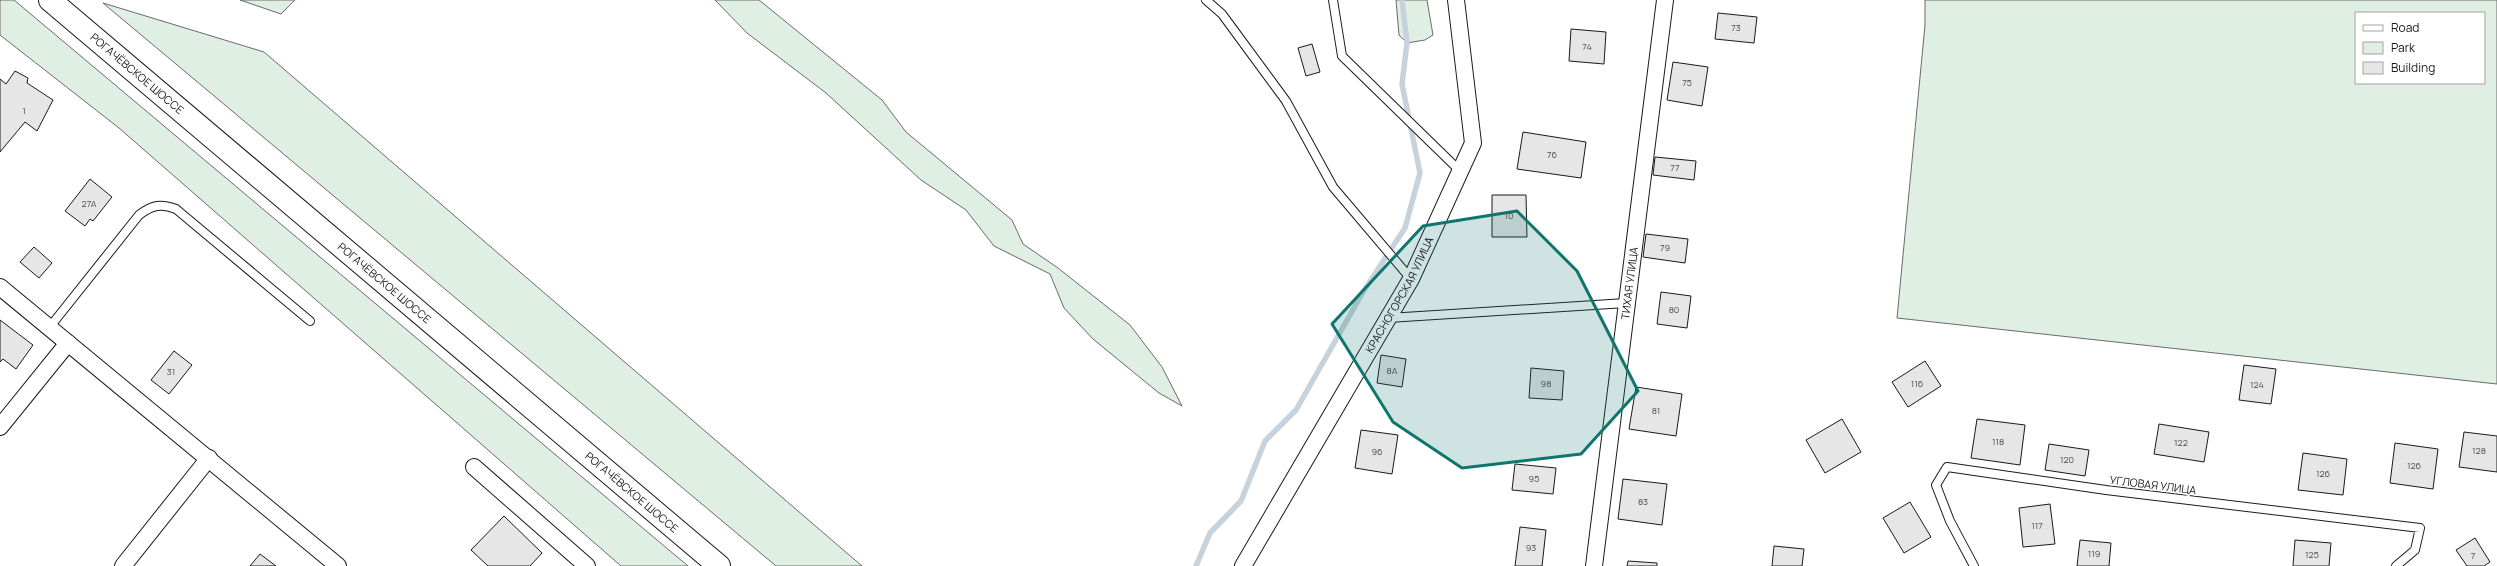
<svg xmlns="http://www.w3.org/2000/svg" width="2497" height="566" font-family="Manrope,sans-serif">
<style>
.green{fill:#e0efe3;stroke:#6a6a6a;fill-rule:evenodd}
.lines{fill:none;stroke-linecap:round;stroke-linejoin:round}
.stream{stroke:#c6d2dc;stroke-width:5.5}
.building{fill:#e6e6e6;stroke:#1a1a1a}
.service-casing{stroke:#1a1a1a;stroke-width:10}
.minor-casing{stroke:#1a1a1a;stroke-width:18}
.secondary-casing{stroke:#1a1a1a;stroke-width:24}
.service{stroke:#fff;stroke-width:8}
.minor{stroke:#fff;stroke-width:16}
.secondary{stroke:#fff;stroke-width:22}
.marked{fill:#0f766e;fill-opacity:0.2;stroke:#0f766e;stroke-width:3;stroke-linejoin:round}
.labels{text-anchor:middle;stroke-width:3;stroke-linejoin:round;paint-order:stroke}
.number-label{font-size:9px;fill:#4d4d4d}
.street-label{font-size:11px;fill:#1a1a1a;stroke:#fff}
</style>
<rect width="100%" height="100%" fill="#fff"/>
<path class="green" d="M0,0h14l674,566h-67l-502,-438 -119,-93z
M240,0h55l-14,14z
M715,0h44l123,100 24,32 106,88 11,24 35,24 72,57 32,42 20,39 -23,-13 -66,-54 -29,-31 -14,-34 -56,-28 -28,-36 -45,-30 -95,-87 -79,-60z
M1396,0h31l6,35 -8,5 -18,3 -8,-8z
M1925,0h572v384l-600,-66 28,-293zM2356,13h128v70h-128z
M103,3l161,49 598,514h-86z"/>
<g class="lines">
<path class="stream" d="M1196,566l14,-33 31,-32 24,-60 31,-31 67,-118 42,-64 15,-55 -18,-89 5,-41 -5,-43"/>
</g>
<path class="building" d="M1718,13l39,4 -3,26 -39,-4z
M1571,29l35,3 -2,32 -35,-3z
M1312,44l8,28 -14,4 -8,-28z
M1673,62l35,5 -6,39 -35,-6z
M15,71l13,7 -1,5 26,17 -16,31 -12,-9 -25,30v-73l6,5z
M1523,132l63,10 -5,36 -64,-9z
M1655,157l41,4 -2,19 -41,-5z
M90,179l22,18 -19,24 -3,-2 -5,7 -20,-15z
M1492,195h34l1,42h-35z
M1646,234l42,5 -3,24 -42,-6z
M34,247l18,16 -13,15 -19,-16z
M1661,292l30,4 -4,32 -30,-4z
M0,320l33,25 -17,24 -13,-10 -3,3z
M174,351l18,14 -23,29 -18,-14z
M1381,355l25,4 -4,28 -25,-4z
M1925,361l16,25 -33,21 -16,-25z
M2244,365l32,4 -5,35 -32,-4z
M1531,368l33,3 -2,29 -33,-2z
M1636,387l46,7 -6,42 -47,-7z
M1842,419l19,33 -36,21 -19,-33z
M1977,419l48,6 -5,40 -49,-7z
M2159,424l50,8 -5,30 -50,-8z
M1361,430l37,5 -6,39 -37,-6z
M2464,432l33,4v36l-38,-5z
M2395,443l43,6 -5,40 -43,-6z
M2049,444l40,6 -4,26 -40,-6z
M2303,453l44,6 -4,36 -45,-5z
M1515,464l41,4 -3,26 -41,-4z
M1623,479l44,5 -5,41 -44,-6z
M1910,502l21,35 -27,16 -21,-35z
M2050,504l5,40 -32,3 -4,-39z
M504,516l38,37 -12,13h-42l-17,-16z
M1520,527l26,3 -4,36h-27z
M2475,538l15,24 -6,4h-17l-11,-16z
M2080,540l31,3 -2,23h-32z
M2295,540l36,3 -2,23h-36z
M1774,546l30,3 -2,17h-30z
M260,554l16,12h-26z
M1628,561l29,2v3h-30z"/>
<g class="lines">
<g class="service-casing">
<path id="service" d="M1206,0l16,14 64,87 47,86 78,92
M1333,0l9,56 118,115
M1388,318l238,-15
M49,328l90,-113c13,-10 22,-12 37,-6l134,112
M1974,566l-24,-45 -14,-36 11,-18 159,23 314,38 -5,22 -19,16"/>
</g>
<g class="minor-casing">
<g id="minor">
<path d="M0,287l338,279"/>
<path d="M0,427l68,-84"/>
<path d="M474,467l113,99"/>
<path d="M123,566l86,-108"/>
<path id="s1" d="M1243,566l168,-287 62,-136 -17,-143"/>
<path id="s2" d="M1594,566l71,-566"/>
</g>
</g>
<g class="secondary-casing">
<g id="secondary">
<path id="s3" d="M50,0l669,566"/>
</g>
</g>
<use href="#service" class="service"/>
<use href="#minor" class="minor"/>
<use href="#secondary" class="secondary"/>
</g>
<path class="marked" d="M1517,211l60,60 61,120 -57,63 -119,14 -69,-46 -61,-98 91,-98z"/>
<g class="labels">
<g class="number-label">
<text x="1736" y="31">73</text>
<text x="1587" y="50">74</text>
<text x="1687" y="86">75</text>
<text x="24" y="114">1</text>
<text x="1552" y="158">76</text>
<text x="1675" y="171">77</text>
<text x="89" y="207">27А</text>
<text x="1509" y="219">10</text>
<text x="1665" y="251">79</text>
<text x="1674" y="313">80</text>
<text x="1392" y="374">8А</text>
<text x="171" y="375">31</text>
<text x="1546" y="387">98</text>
<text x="1917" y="387">116</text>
<text x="2257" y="388">124</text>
<text x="1656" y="414">81</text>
<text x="1998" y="445">118</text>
<text x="2181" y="446">122</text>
<text x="2479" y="454">128</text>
<text x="1377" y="455">96</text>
<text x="2067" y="463">120</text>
<text x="2414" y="469">126</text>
<text x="2323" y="477">126</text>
<text x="1534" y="482">95</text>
<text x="1643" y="505">83</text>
<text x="2037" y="529">117</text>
<text x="1531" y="551">93</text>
<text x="2094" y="557">119</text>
<text x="2312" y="558">125</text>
<text x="2473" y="559">7</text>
</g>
<g class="street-label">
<text dy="4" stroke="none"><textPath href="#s3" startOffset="114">РОГАЧЁВСКОЕ ШОССЕ</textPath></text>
<text dy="4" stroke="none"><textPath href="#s3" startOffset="438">РОГАЧЁВСКОЕ ШОССЕ</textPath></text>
<text dy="4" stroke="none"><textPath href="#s2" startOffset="285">ТИХАЯ УЛИЦА</textPath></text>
<text dy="4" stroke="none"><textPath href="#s1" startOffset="313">КРАСНОГОРСКАЯ УЛИЦА</textPath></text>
<text transform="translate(2153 485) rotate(7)" y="4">УГЛОВАЯ УЛИЦА</text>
<text dy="4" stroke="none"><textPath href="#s3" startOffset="762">РОГАЧЁВСКОЕ ШОССЕ</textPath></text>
</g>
</g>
<rect x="2355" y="12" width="130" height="72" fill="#ffffff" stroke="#a3a3a3"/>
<rect x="2363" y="25" width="20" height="6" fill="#ffffff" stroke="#a3a3a3"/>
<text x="2391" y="32" font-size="12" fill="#1a1a1a">Road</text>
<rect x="2363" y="42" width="20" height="12" fill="#e0efe3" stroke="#a3a3a3"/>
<text x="2391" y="52" font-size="12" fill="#1a1a1a">Park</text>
<rect x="2363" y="62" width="20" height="12" fill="#e6e6e6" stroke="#a3a3a3"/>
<text x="2391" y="72" font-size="12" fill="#1a1a1a">Building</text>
</svg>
